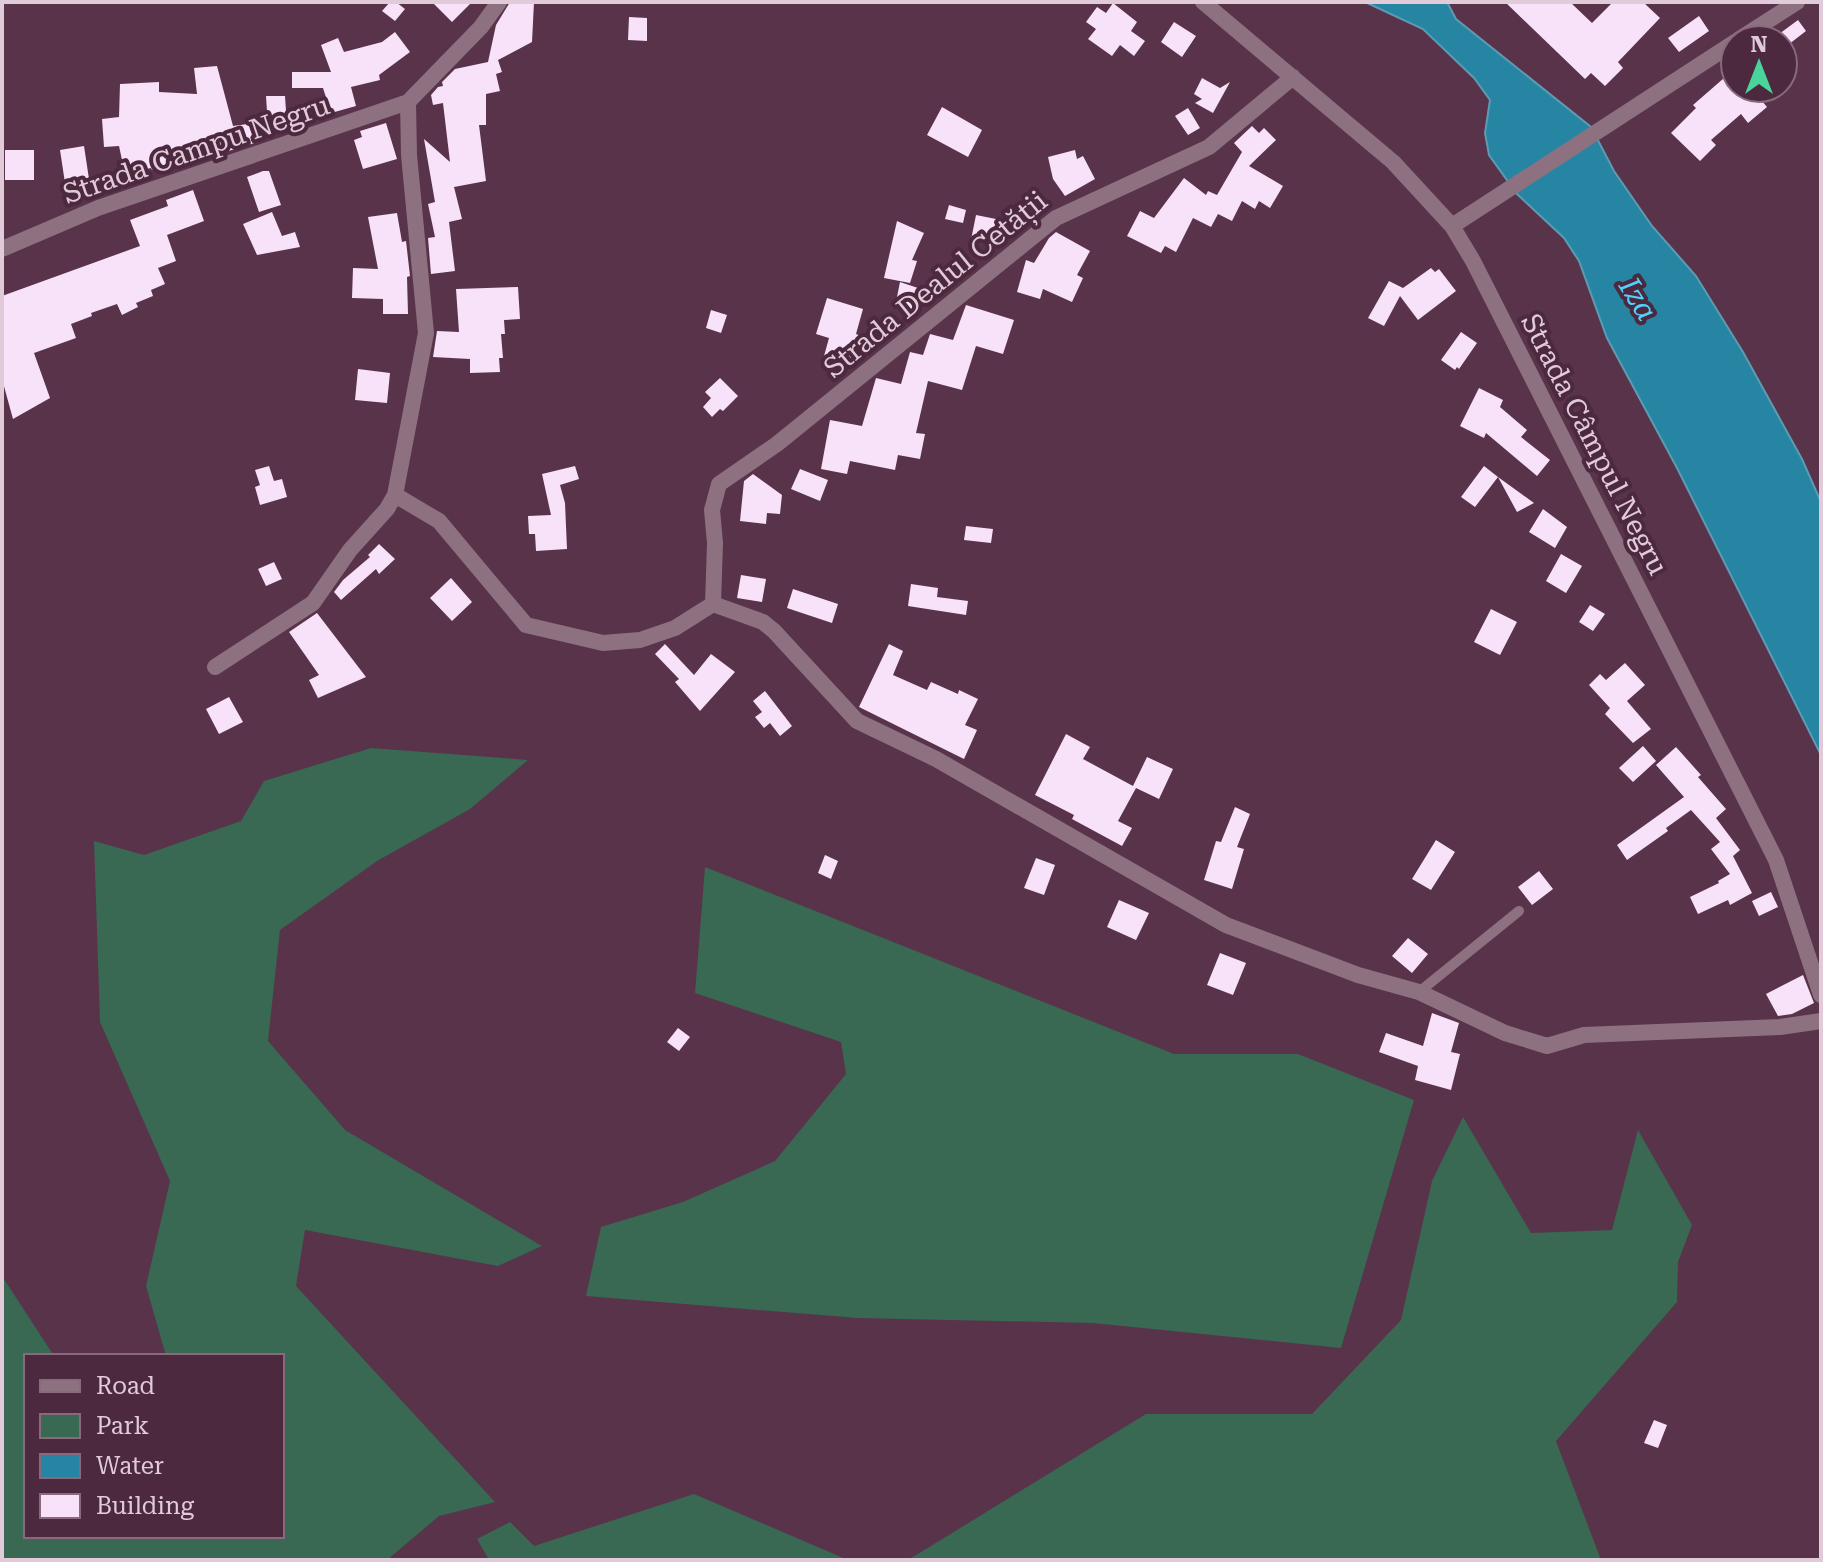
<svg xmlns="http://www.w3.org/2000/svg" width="1823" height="1562" font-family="'Roboto Serif',serif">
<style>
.green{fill:#396853}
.water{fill:#2685a2;stroke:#5e9ab2;stroke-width:2}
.building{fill:#f7e2f9}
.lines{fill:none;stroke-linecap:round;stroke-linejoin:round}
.service{stroke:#8d7181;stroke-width:10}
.minor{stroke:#8d7181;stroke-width:16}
.labels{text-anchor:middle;stroke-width:8;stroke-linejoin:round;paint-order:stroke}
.street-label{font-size:28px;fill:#e2cbd8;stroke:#4c293f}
.water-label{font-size:30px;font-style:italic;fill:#51d2fc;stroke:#4c293f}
</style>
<rect width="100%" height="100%" fill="#58334a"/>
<path class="green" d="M371,748l157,12 -58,49 -93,52 -97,69 -12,111 77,89 197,116 -44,20 -193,-36 -9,56 199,216 -56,14 -52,44h-385v-284l52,80h-28v180h256v-180h-116l-20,-70 24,-105 -70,-159 -6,-181 50,14 97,-34 23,-40z
M705,867l469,187h124l116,46 -73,248 -248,-25 -235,-5 -272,-22 15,-69 82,-25 92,-41 71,-87 -5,-32 -146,-49z
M1463,1117l68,116 81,-3 26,-100 54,95 -14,37 -1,40 -121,139 45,119h-693l238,-146h166l89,-94 31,-139z
M694,1494l154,66h-359l-12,-21 33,-17 24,24z"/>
<path class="water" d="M1365,2h82l9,17 135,108 23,44 38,55 44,50 47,76 59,107 19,43v253l-144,-287 -70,-130 -28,-77 -15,-23 -47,-44 -28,-39 -4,-22 5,-33 -16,-22 -51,-49z"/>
<path class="building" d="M390,2h6l9,7 -10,12 -13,-10z
M432,2h40l-20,20z
M510,2h24l-2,40 -34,18 4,12 -6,2 4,17 -14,3v31h-7l7,56 -32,6 8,32 -13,3 6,49 -24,3 -3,-36 7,-1 -7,-33 7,-2 -11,-63 26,23 -7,-59 -10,2 -2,-10 7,-8 5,-1 -1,-4 13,-13 33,-7 8,-37z
M1505,2h65l22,21 21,-21h30l17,16 -42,44 5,6 -18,18 -14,-13 -6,6z
M1113,3l24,19 -6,9 14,10 -11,15 -14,-11 -8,11 -24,-17 8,-10 -10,-7 11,-15 9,6z
M1699,16l10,15 -30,21 -11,-14z
M629,17l18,1v23l-19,-1z
M1798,20l8,11 -22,17 -1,-8h-5l-3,-3z
M1174,22l22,14 -14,21 -21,-15z
M395,32l15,20 -31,23 1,5 -29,7 5,19 -25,7 -8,-25h-31v-16h39l-10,-27 17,-7 6,14 38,-10z
M217,66l16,60 22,-3 3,19 -36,11 -46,8 1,2 -25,7 -1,-2 -26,6 -6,-28 -15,1 -2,-28 17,-2 1,-33 39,-2v10l38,2 -3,-26z
M1735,76v12h16l16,19 -19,16 -7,-9 -30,26 5,5 -16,16 -29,-28 25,-25 -3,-3 31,-27 3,4z
M1202,78l18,10 10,-6 -17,31 -18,-10 7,-4 -8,-5z
M266,96h19l2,30 -19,1z
M942,107l40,23 -14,27 -41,-22z
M1188,108l12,20 -12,7 -13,-19z
M386,123l11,36 -34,10 -9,-29 8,-3 -2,-6z
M1252,126l7,7 5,-5 12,12 -27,26 34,20 -13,22 -11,-7 -4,8 -13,-8 -10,20 -14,-7 -7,13 -18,-9 -17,34 -11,-6 -4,7 -34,-17 13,-25 14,7 30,-40 22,17 2,-4 9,4 25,-43 -8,-9z
M84,146l5,33 -24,4 -5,-33z
M5,150h29v30h-29z
M1075,150l2,9 6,-3 12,23 -30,17 -12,-17 -5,-22z
M263,171h6l12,34 -22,7 -12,-35z
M193,190l11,31 -37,14 9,26 -18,7 7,16 -14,6 2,6 -17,7 2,4 -16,8 -5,-11 -26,9 1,3 -21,8 5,14 -42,15 16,45 -37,21 -11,-40v-83l138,-50 -10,-26 38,-14 -2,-6z
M949,205l17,5 -3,13 -18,-4z
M272,212l10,24 13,-4 5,15 -43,8 -14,-31z
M397,213l5,29 4,-1 4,35 -3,1 1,37h-25v-15l-31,-1 1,-30 25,1 -10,-52z
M976,215l20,4 -4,25 -21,-4z
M897,221l27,12 -12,27 5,1 -7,22 -26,-5z
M1056,232l34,19 -13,24 6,3 -11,24 -29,-13 -3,10 -23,-7 9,-32 8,3 15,-25z
M1431,268l4,4 4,-3 17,22 -38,29 -18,-24 -16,30 -16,-8 21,-37 14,7z
M900,282l21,7 -4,22 -22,-4z
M518,287l2,32 -16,1 1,14h-4l2,24h-4l1,14 -30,1v-14l-37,-2 4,-26 22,1 -3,-43z
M827,298l36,11 -7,25 5,2 -8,29 -29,-9 5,-18 -13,-4z
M966,305l48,15 -11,34 -27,-8 -14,44 -34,-9 -12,52 9,1 -5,25 -22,-4 -3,15 -45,-9 -3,13 -26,-5 9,-49 32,6 14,-48 25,6 9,-32 13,3 7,-21 23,6z
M711,310l16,5 -6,18 -15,-5z
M1461,332l16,11 -18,26 -2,-2 -2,3 -14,-10z
M358,369l32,4 -3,30 -32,-3z
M720,378l18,18 -15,15 -3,-2 -8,8 -9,-10 8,-9 -6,-6z
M1479,388l24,12 -3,7 27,23 -6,7 29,23 -13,16 -51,-43 -2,5 -24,-12z
M269,466l5,15 8,-2 5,18 -27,8 -5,-18 5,-2 -5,-15z
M575,466l4,13 -19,6 5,18 2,46 -31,2 -1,-17h-6l-1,-18 23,-1 -9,-41z
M1484,466l14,11 36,26 -17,9 -19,-35 -23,30 -14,-10z
M800,469l28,11 -8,21 -29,-12z
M753,474l29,21 -2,19 -13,-1 -1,11 -26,-3 4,-40z
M1543,509l24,18 -12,21 -26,-16z
M966,526l27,3 -2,14 -27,-3z
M379,544l16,15 -16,15 -3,-5 -35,31 -7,-8 9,-12 27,-23 -2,-2z
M1561,554l21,12 -16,27 -20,-12z
M274,562l8,17 -16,7 -8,-17z
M741,575l25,4 -4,23 -25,-4z
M451,578l21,24 -20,19 -22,-23z
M911,584l27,4 -1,9 31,4 -2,14 -58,-9z
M793,589l45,15 -6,19 -45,-15z
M1590,605l15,9 -12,17 -14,-9z
M1491,609l26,13 -17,33 -26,-13z
M317,613l49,64 -48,21 -9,-18 10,-5 -30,-43z
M665,644l29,31 17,-21 24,18 -35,39 -25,-29 4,-3 -24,-25z
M889,644l14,7 -10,24 34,15 4,-8 27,12 1,-4 19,9 -13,26 12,5 -13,29 -105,-52z
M1625,663l20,22 -18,16 24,28 -18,14 -28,-29 5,-6 -21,-23 11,-11 6,6z
M765,691l27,35 -12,10 -10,-13 -6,5 -9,-11 7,-5 -9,-11z
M229,697l14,25 -24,12 -13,-25z
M1066,734l24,13 -7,12 50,27 14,-29 26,12 -14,30 -23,-11 -18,33 14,7 -10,18 -50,-27 2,-4 -39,-20z
M1643,746l13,15 -23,21 -14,-14z
M1676,747l25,28 -3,2 28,32 -10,9 24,32 -7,6 19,37 -22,12 -2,-5 -30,14 -8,-17 29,-14 -1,-2 12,-7 -19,-25 9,-7 -29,-32 -25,18 2,3 -41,29 -10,-15 67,-48 -28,-32z
M1235,807l15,7 -13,33 7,2 -12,40 -28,-9 12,-39 5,1z
M1436,840l19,12 -24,38 -19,-11z
M825,855l13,6 -7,18 -13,-6z
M1036,858l19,7 -11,30 -20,-7z
M1539,871l14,18 -21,16 -14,-18z
M1771,892l7,15 -19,9 -7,-15z
M1119,900l30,13 -13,27 -29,-13z
M1408,938l20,16 -16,19 -20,-17z
M1220,953l26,10 -13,32 -26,-10z
M1803,975l11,28 -22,11 -14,2 -12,-22z
M1432,1013l27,10 -8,29 9,2 -9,36 -36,-10 3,-14 -39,-14 7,-19 37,13z
M678,1028l12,9 -11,14 -12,-9z
M1654,1420l13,5 -9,23 -14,-5z"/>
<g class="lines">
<path class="service" d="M1419,992l100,-81"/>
<path class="minor" d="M1203,2l190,160 59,64 21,35 303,599 45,135
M1738,40l59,-38
M1452,226l283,-184
M2,249l96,-41 310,-106
M395,495l44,26 87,104 77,18 37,-3 35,-12 38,-24 2,-61 -3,-33 7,-26 58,-40 279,-226 153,-71 84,-70
M713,604l50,18 11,9 83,90 79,38 290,166 132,50 61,17 86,41 42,13 37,-11 196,-8 41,-6
M215,667l98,-64 37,-53 37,-41 8,-14 31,-162 -17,-178 -1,-53 73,-75 18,-25"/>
</g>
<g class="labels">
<g class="street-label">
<text transform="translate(196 149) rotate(-19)" y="10">Strada Campu Negru</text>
<text transform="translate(935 284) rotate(-39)" y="10">Strada Dealul Cetății</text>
<text transform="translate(1595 444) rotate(63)" y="10">Strada Câmpul Negru</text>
</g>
<g class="water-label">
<text transform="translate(1638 299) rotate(58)" y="10">Iza</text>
</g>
</g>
<rect width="1823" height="1562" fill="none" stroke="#e2cbd8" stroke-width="8"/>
<rect x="24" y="1354" width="260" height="184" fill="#4c293f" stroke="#886a7c" stroke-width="2"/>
<rect x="40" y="1380" width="40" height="12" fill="#8d7181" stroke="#886a7c" stroke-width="2"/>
<text x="96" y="1394" font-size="24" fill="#e2cbd8">Road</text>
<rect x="40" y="1414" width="40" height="24" fill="#396853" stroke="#886a7c" stroke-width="2"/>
<text x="96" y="1434" font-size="24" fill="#e2cbd8">Park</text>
<rect x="40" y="1454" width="40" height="24" fill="#2685a2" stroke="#886a7c" stroke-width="2"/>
<text x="96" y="1474" font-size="24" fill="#e2cbd8">Water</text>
<rect x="40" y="1494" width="40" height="24" fill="#f7e2f9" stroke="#886a7c" stroke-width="2"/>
<text x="96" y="1514" font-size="24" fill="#e2cbd8">Building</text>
<g transform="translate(1759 64)"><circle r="38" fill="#4c293f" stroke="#886a7c" stroke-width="2"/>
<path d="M0-6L14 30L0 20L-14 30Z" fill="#49d49c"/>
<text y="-12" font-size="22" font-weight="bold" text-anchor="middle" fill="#e2cbd8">N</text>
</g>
</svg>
